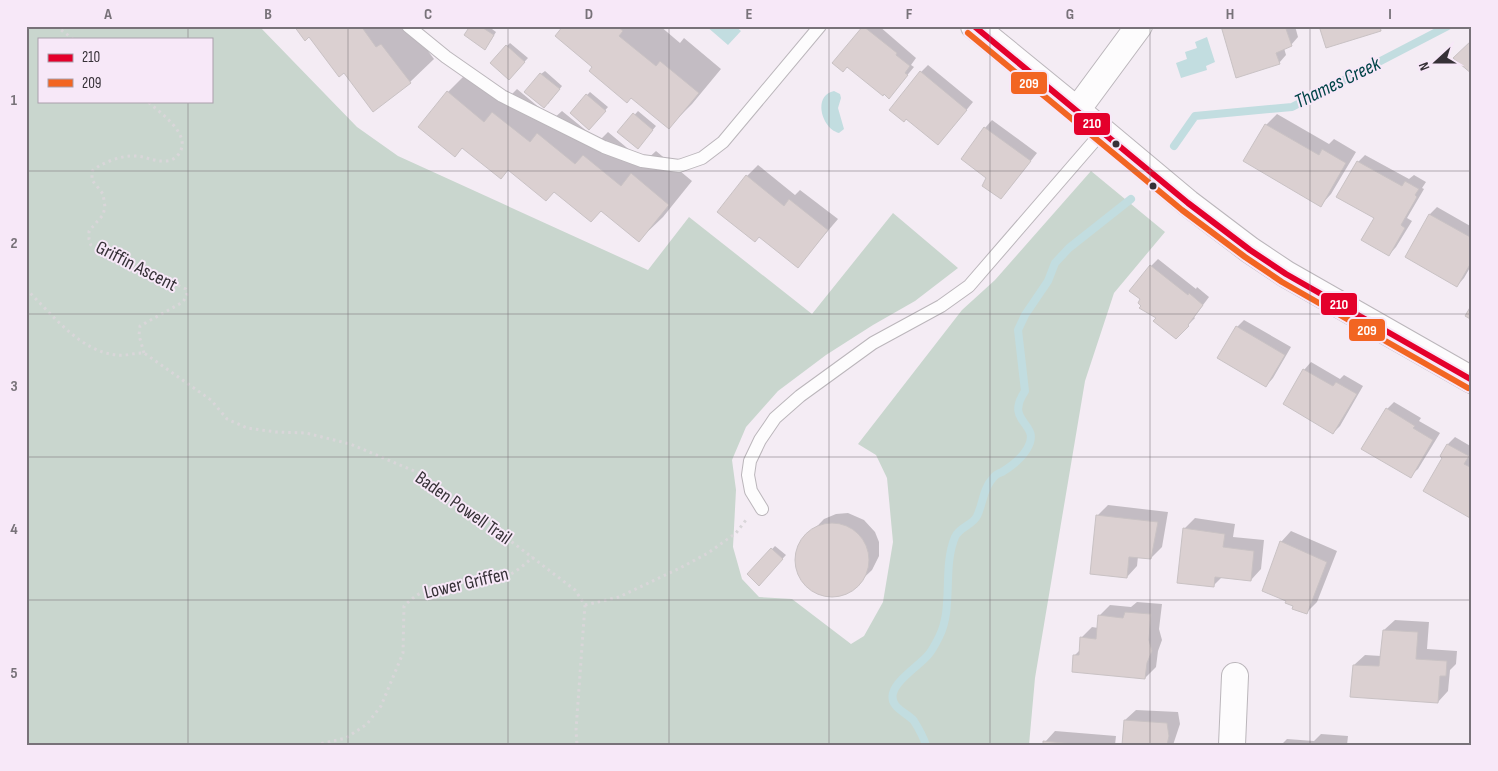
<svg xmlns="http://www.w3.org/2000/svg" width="1498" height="771" font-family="'Sofia Sans Condensed',sans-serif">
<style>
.forest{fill:#c9d6ce;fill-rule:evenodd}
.water{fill:#c2dde0}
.shadow{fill:#0003}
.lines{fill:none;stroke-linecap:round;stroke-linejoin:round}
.stream{stroke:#c2dde0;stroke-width:8}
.building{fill:#dbd0d1;stroke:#c9c2c4}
.lane-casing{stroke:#bbb6bb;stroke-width:14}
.street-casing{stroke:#bbb6bb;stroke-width:28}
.path{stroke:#d9d6d9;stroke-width:3;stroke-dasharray:2.5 4;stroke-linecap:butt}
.lane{stroke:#fdfcfd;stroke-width:12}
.street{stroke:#fdfcfd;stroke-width:26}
.bus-1-casing{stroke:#f7e8f8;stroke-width:10}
.bus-2-casing{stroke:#f7e8f8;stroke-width:10}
.bus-1{stroke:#e4002b;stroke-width:6}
.bus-2{stroke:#f26522;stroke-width:6}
.grid{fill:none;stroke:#787279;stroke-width:1;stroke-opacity:0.55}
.bus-dot{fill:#363137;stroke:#f7e8f8;stroke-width:2}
.labels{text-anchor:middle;stroke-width:4;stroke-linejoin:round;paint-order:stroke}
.street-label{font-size:19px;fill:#363137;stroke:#f7e8f8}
.water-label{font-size:20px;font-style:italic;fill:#014447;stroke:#f7e8f8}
.line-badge{stroke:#f7e8f8;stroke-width:2}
.badge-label{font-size:14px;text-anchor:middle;font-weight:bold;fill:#fff}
.neatline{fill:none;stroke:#787279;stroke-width:2}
.grid-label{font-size:16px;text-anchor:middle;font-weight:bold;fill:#787279}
</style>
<rect width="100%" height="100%" fill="#f4ecf4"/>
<path class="forest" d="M26,26h233l98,101 41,29 250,114 41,-53 123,97 81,-101 65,55 -43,33 -42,24 -47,30 -48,36 -32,36 -14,33 4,30 -3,57 9,32 17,18 33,2 59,45 13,-8 19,-34 10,-60 -6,-64 -11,-23 -18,-11 104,-134 33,-30 96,-109 74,61 -51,61 -29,88 -50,297 -6,67h-1003zM39,39h172v62h-172z"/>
<path class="water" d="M706,26h29l6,5 -13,14z
M1207,37l8,25 -9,4 1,4 -26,8 -5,-15 11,-4 -2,-7 12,-4 -2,-6z
M834,91l6,3 1,4 -3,10 6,21 -5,4c-17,-4 -27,-37 -5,-42z"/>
<path class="shadow" d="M295,26h114l25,33 -24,23 -66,-10 -34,-36z
M472,26h16l8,6 -8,13z
M565,26h95l20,17 4,-5 37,31 -29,35 -23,23 -75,-61z
M864,26h15l37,32 -5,7 3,2 -25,30 -41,-31 -14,-3z
M1222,26h73l3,11 -7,8 -7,3 2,7 -7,8z
M510,43l18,15 -16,17 -5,-29z
M928,65l45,37 -28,34 -39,-18 15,-46z
M471,69l37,29 9,-9 36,30 9,-8 37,30 9,-9 36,30 12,-11 36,30 -29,36 -24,23 -37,-30 -48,-19 -91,-44 -8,9 -7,-64z
M545,71l17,15 -14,18 -7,-30z
M590,92l18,15 -19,22 -2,-34z
M638,111l18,15 -15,18 -22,-12z
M1277,114l52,30 5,-5 22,13 -25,42 -10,11 -55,-80z
M992,120l45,33 -29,37 -45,-31 22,-31z
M1365,155l44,24 5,-4 12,7 -4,6 2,1 -17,29 5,3 -16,26 -7,8 -31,-93z
M758,165l37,30 5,-5 38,29 -40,47 -51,-90z
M1437,207l35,20v37l-8,14 -7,8 -50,-29 23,-43z
M1158,259l38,30 1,-2 12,10 -15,20 1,1 -20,20 -17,-20 -7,-52z
M1244,320l47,27 -18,31 -7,8 -29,-59z
M1311,362l29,17 4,-4 19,11 -23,40 -7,7 -29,-63z
M1394,402l27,16 -2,3 21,12 -22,36 -8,7 -23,-67z
M1455,437l17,10v69l-28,-58 -3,-2 7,-12z
M1108,505l60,7 -6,35 -11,11 -13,-2 -1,10 -10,11 -30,-61z
M848,513l16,7 11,12 4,10v14l-7,14 -22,21 -12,5h-12l-15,-7 -9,-10 -4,-12 -1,-11 4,-13 23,-24 12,-5z
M1195,518l40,6 -2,13 31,3 -3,29 -10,11 -29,-3 -8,8 -30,-56z
M1291,531l46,20 -20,51 -11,11 -12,-7 -13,-64z
M775,546l11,9 -27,29 -10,-10z
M1137,602l25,2 -3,25 3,11 -4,11 -2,16 -11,11 -71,-22 7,-7v-11l11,-11 6,1 2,-13 10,-10 21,2z
M1395,620l34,2 -2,27 30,2 -1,13 -6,6 -2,21 -10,11 -84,-37 11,-10 16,1 3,-26z
M1136,710l42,2 2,12 -7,21h-50l2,-25z
M1055,731l61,5 -1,9h-71l1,-3z
M1321,734l27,2 -1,9h-66l6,-6 27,2z"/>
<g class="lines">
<path class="stream" d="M1174,146l21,-30 97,-9 156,-81
M926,745c-3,-9 -7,-16 -12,-24 -6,-8 -25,-13 -21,-28 4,-14 27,-28 36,-39 4,-5 7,-11 10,-17 15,-29 3,-69 16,-100 4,-10 18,-12 22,-21 6,-12 6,-28 16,-38 2,-3 6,-5 9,-6 10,-6 19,-13 25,-23 16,-27 -24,-25 -2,-58l-7,-61 7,-15 23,-34 7,-18 14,-15 62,-49"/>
</g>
<path class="building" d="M294,26h67l15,21 5,-3 30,39 -38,29 -29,-39 -5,4 -30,-40 -4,4z
M470,26h10l14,9 -9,15 -21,-15z
M563,26h54l6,5 -4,5 37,30 4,-5 39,32 -30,36 -38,-31 -4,5 -38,-32 3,-4 -37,-31z
M863,26l34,27 -1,2 14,11 -5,7 3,2 -19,24 -5,-5 -1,2 -36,-29 -4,5 -11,-9z
M1221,26h64l7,20 -16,7 4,11 -44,14z
M1319,26h61l1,5 -55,17z
M1472,40v34l-19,-16z
M506,45l19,17 -16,18 -19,-17z
M920,71l47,39 -29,35 -32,-26 -2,3 -15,-12z
M540,73l20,16 -16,19 -20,-16z
M447,91l37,31 8,-10 38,30 7,-9 38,31 8,-9 38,31 10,-13 38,32 -30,37 -38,-31 -10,11 -37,-30 -8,9 -38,-31 -7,9 -39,-31 -7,9 -37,-30z
M586,94l20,17 -17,19 -19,-17z
M633,113l20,17 -15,19 -21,-17z
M1265,124l54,31 3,-6 24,14 -25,44 -78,-46z
M984,127l47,34 -30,38 -19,-13 4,-8 -25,-19z
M1357,161l45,25 3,-5 14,8 -4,6 2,2 -16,28 4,3 -16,28 -28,-16 13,-22 -38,-21z
M746,175l38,31 5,-7 39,31 -30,38 -39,-31 -4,5 -38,-30z
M1429,214l43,24v23l-15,26 -52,-30z
M1150,265l38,30 1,-2 14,12 -15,20 1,1 -13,13 -23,-18 3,-3 -17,-10 2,-2 -3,-3 2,-4 -11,-8z
M1472,304v16l-7,-4z
M1236,326l49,29 -19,32 -49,-29z
M1303,369l30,17 3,-4 21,12 -24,40 -50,-30z
M1386,408l29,18 -2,2 20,12 -22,38 -50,-29z
M1447,444l22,12 -5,8 8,4v50h-2l-47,-27 19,-33 -2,-2z
M1096,515l62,7 -7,37 -22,-2 -2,21 -37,-4z
M795 560a37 37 0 1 1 74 0a37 37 0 1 1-74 0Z
M1183,528l42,6 -2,13 31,4 -3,30 -36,-4 -1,10 -37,-4z
M1280,541l47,21 -20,52 -15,-5 1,-3 -8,-3 1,-2 -24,-10z
M771,548l12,11 -24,27 -12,-12z
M1125,612l26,2 -2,26 3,11 -5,12 -2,16 -73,-7 1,-17h6l1,-18 16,2 2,-24 25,3z
M1383,630l35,2 -2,27 31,2 -1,15h-6l-2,27 -88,-6 3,-32 26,1z
M1124,720l43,3 2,13 -2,9h-45z
M1043,741l42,4h-42z"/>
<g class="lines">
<g class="lane-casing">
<path id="lane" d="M408,26l38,31 56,39 102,51 38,14 37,5 23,-8 21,-16 97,-116
M762,509l-11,-18 -3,-16 2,-14 10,-21 15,-22 25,-22 73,-53 68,-37 28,-20 134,-155"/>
</g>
<g class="street-casing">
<path id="street" d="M974,26l103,84 111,93 62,47 36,24 186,106
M1077,110l62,-84
M1232,745l3,-69"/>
</g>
<path class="path" d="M56,26l17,13
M26,289c25,24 54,63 91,66 8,1 18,-2 27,-2l67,47 16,19 20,9 29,4 30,1 44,11 74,31 151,115 10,15 -9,125 1,15
M144,353l-5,-18 1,-9 43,-24 4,-7 -1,-6 -81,-36 -14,-8 -2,-6v-8l14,-16 2,-8 -2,-13 -11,-14v-9c9,-8 30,-16 43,-15 10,0 19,6 30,5 5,0 10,-2 13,-6 16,-20 -18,-42 -31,-54
M585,605l34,-8 61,-29 28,-15 28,-20 10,-13
M315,745l31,-7 21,-14 14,-18 22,-53 1,-47c34,-33 57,-18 97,-28 12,-3 23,-13 32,-21"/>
<use href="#lane" class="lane"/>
<use href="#street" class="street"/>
<g class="bus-1-casing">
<path id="bus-1" d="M974,26l214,177 62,47 36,24 186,106"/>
</g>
<g class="bus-2-casing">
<path id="bus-2" d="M968,33l214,177 63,47 37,25 186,106"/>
</g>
<use href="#bus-1" class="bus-1"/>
<use href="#bus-2" class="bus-2"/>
</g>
<path class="grid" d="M188,26v13M348,26v719M508,26v719M669,26v719M829,26v719M990,26v719M1150,26v719M1310,26v719M188,101v644M26,171h1446M26,314h1446M26,457h1446M26,600h1446"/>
<g class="bus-dot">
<circle cx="1116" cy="144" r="4.5"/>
<circle cx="1153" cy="186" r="4.5"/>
</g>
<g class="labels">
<g class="street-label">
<text transform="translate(137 265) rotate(27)" y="7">Griffin Ascent</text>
<text transform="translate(464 507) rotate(35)" y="7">Baden Powell Trail</text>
<text transform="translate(466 582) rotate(-13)" y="7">Lower Griffen</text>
</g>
<g class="water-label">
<text transform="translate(1337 82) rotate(-26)" y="7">Thames Creek</text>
</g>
</g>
<g class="line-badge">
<rect x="1010" y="71" width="38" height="24" rx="5" fill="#f26522"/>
<rect x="1073" y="112" width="38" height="24" rx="5" fill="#e4002b"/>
<rect x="1320" y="292" width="38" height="24" rx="5" fill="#e4002b"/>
<rect x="1348" y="318" width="38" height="24" rx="5" fill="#f26522"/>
</g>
<g class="badge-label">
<text x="1029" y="88">209</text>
<text x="1092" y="128">210</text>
<text x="1339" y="309">210</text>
<text x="1367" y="335">209</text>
</g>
<rect width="1498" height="771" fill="none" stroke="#f7e8f8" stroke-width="55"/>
<rect x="38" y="38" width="175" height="65" fill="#f7e8f8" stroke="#aa9fab"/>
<rect x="48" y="54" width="25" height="8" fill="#e4002b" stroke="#aa9fab"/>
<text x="82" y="62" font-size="15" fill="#363137">210</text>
<rect x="48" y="79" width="25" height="8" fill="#f26522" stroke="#aa9fab"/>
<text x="82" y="88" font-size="15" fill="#363137">209</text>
<g transform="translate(1436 62) rotate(249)" stroke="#f7e8f8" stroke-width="4" paint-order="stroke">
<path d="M0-4L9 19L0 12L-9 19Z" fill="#363137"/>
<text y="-8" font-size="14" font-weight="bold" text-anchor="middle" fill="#363137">N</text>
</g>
<rect x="28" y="28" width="1442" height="716" class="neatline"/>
<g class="grid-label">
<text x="108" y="19">A</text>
<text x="268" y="19">B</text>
<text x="428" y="19">C</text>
<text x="589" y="19">D</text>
<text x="749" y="19">E</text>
<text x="909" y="19">F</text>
<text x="1070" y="19">G</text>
<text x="1230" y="19">H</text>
<text x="1390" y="19">I</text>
<text x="14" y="105">1</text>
<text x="14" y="248">2</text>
<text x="14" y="391">3</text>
<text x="14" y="534">4</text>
<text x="14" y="678">5</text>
</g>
</svg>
